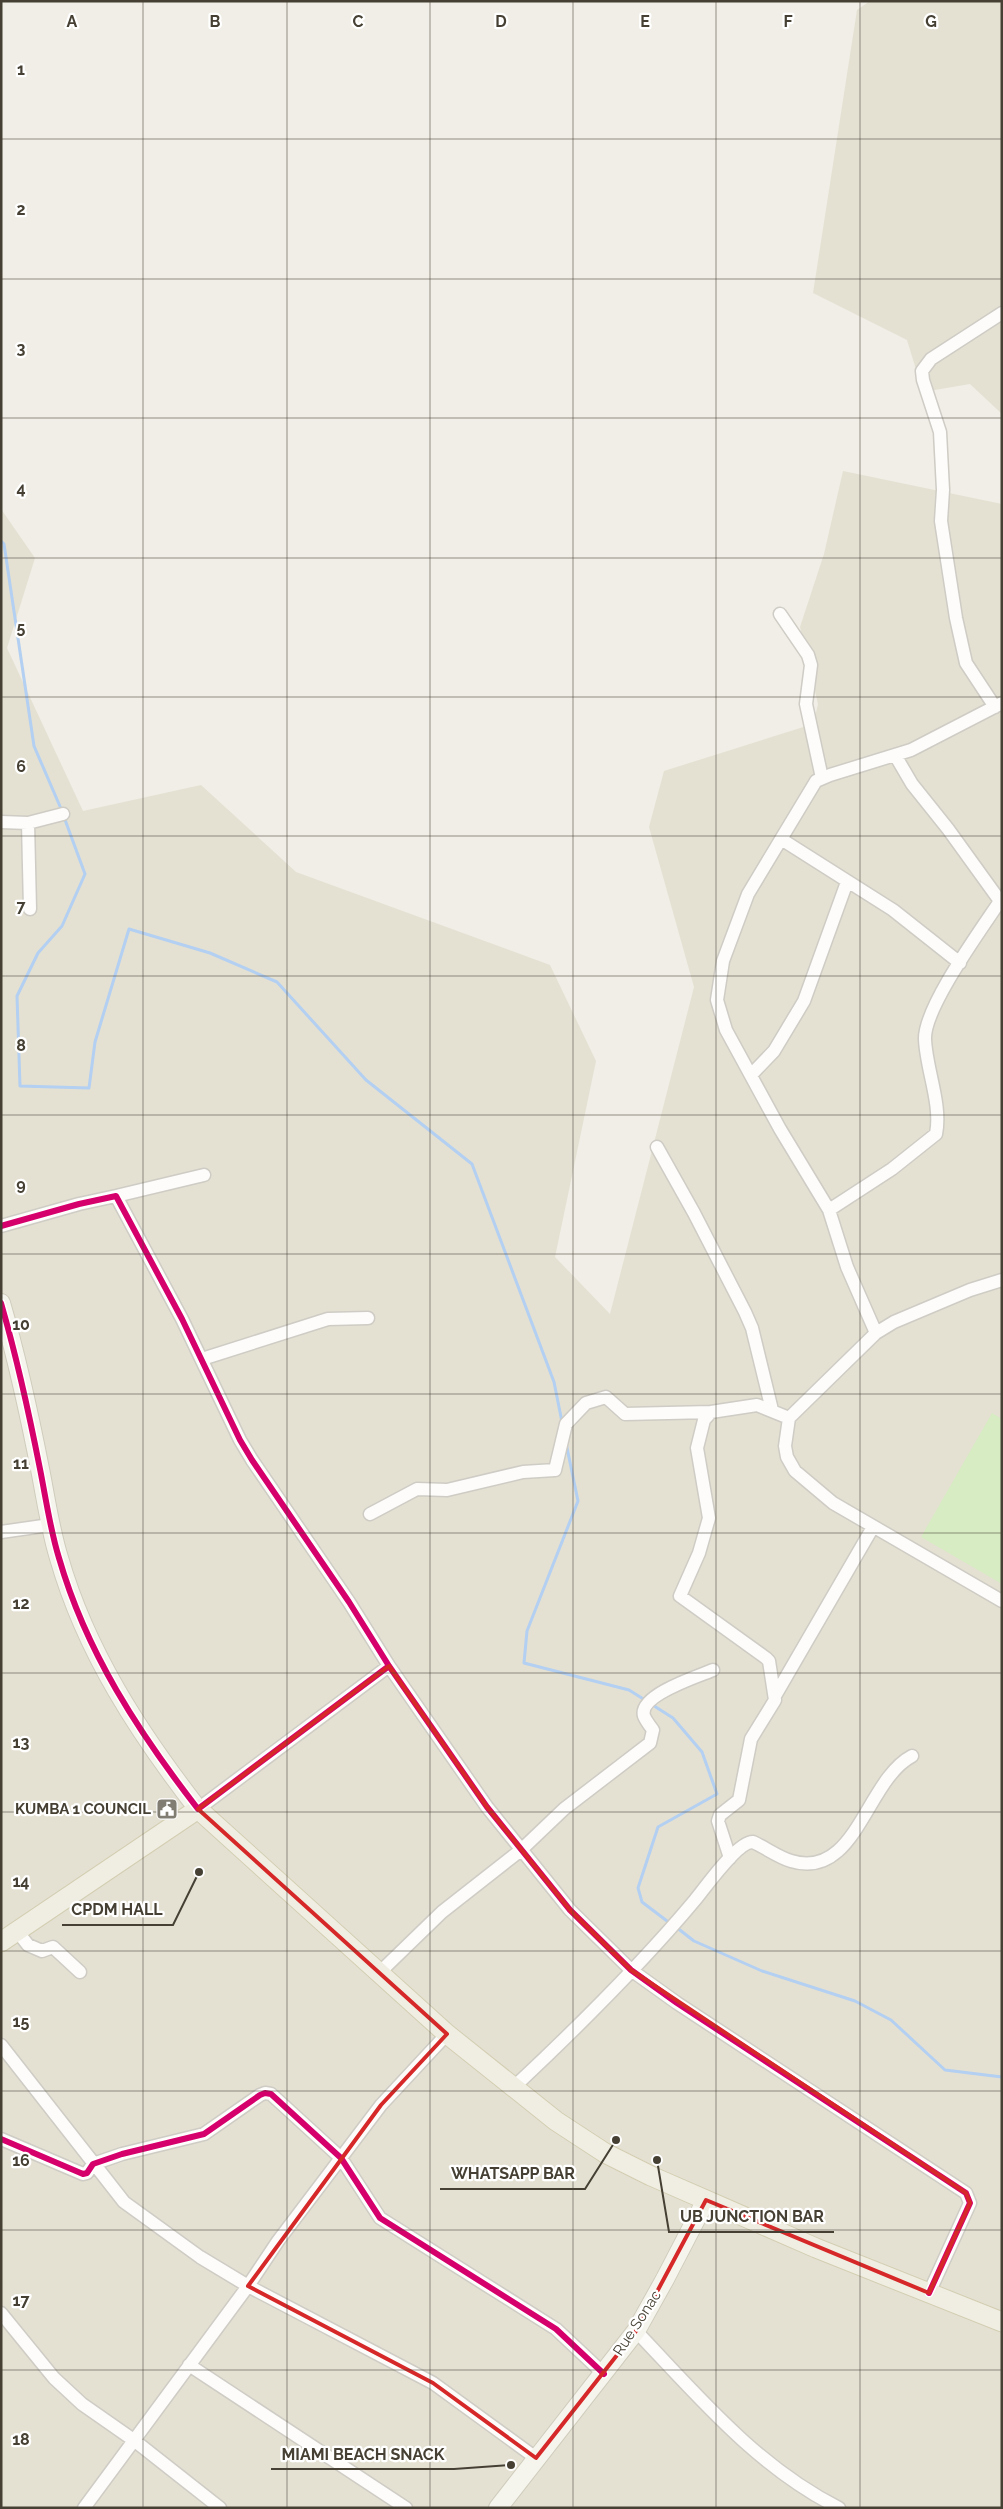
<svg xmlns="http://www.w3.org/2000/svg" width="1003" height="2509" font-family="Raleway,sans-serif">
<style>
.residential{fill:#e4e1d3}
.green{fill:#d7ecc3}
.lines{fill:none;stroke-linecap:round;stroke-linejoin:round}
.stream{stroke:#b3cff1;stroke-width:3}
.street-casing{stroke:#ceccc4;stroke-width:15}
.secondary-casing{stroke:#cfccbc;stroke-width:20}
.primary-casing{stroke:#d3ceb2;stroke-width:21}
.street{stroke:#fdfcfb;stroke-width:12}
.secondary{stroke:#f6f5ed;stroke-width:18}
.primary{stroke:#f0eee2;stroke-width:19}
.cycleway-casing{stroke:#fff;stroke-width:9}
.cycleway{stroke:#d6006c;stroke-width:6}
.marked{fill:none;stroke:#d62828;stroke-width:4;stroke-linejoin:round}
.grid{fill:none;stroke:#454033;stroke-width:1;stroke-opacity:0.55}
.labels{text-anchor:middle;stroke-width:4.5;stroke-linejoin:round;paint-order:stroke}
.poi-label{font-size:15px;font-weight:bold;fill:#454033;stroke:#fff;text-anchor:end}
.street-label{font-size:15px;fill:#454033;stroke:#fff}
.grid-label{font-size:16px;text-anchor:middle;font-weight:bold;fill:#454033;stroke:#fff;stroke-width:4.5;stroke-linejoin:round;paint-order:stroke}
.leader{fill:none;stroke:#454033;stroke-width:2}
.callout-dot{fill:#454033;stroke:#fff;stroke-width:2}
.callout-label{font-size:16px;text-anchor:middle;font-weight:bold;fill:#454033;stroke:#fff;stroke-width:4.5;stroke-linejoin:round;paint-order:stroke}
</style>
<rect width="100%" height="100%" fill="#f0eee6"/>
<path class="residential" d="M870,1h132v413l-32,-30 -47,8 -16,-52 -94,-47 44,-283z
M843,471l159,33v2004h-1001v-1999l34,49 -28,90 76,163 118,-26 95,87 254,93 46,96 -41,196 55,57 84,-327 -45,-160 15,-56 149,-47 5,-20 -18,-77 24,-73z"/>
<path class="green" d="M992,1413l10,6v165l-81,-47z"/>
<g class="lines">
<path class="stream" d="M1,541l3,3 30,202 28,65
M64,817l21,57 -23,52 -24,27 -21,43 3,90 69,2 6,-46 34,-113 81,24 67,29 89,98 106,84 82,218 8,40
M566,1443l12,58 -51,130 -3,32 105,27 16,10
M651,1704l22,14 29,34 15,42 -59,33 -20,61 4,14 29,22
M676,1927l18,14 68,30 93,30 36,19 54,50 57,7"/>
<g class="street-casing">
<path id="street" d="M780,614l28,41 3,10 -5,39 16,74
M995,707l-29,-44 -10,-45 -15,-97 2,-31 -3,-58 -17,-52 -1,-9 9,-12 71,-46
M895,755l17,29 36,45 52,72
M1,822l27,1 35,-9
M28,823l2,86
M781,839l112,71 67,53
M751,1075l23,-24 30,-50 43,-119
M657,1147l37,66 51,99 7,16 20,82
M116,1196l88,-21
M829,1210l-49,-81 -54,-99 -9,-30 6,-39 25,-67 68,-113 14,-6 81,-25 91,-47
M1,1226l78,-22 37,-8 66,123 58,121 12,20 97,142 40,64 98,141 83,103 61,60 46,33 289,190 4,10 -41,90
M1002,1280l-32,10 -76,32 -18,11 -87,85 -4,28 2,11 8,14 38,32 169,98
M876,1333l-29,-66 -18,-57 63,-41 44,-35c6,-30 -10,-65 -11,-95 -1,-32 58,-112 77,-141
M202,1359l126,-40 40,-1
M370,1514l47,-25 30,1 76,-18 32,-2 11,-46 20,-21 20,-6 19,17 86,-2
M1,1532l49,-7
M775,1696l98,-169
M198,1809l191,-143
M730,1858l-12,-37 2,-6 19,-15 12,-61 24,-39 -6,-39 -3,-3 -86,-62 19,-43 10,-35 -12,-70 7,-28 7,-8 46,-7 32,13
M17,1931l11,14 14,6 11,-4 27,25
M379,1973l63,-61 79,-62 43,-41 86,-66 3,-13c-3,-4 -7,-9 -9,-14 -6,-21 55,-40 69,-46
M1,2045l123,157 76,55 48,29 185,97 103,75
M514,2087c63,-59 125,-120 181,-187 10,-12 43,-59 58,-58 13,6 25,15 38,19 65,20 75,-81 121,-105
M1,2139l82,35 4,-1 6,-9 29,-10 82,-20 56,-39 5,-2 6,1 70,64 39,60 176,111 48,45
M1,2313l53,65 28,26 53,37 85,67
M636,2331c62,65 121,136 203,177
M189,2365l217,143
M84,2508l164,-222 30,-45 103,-136 66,-71"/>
</g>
<g class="secondary-casing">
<path id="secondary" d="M1,1303c16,55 28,110 39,166 6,30 10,60 19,89 27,94 80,175 139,251
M498,2508l138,-177 29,-52 41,-79"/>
</g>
<g class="primary-casing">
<path id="primary" d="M1,1942l197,-133 249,225 109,87 49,32 46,23 165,72 186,74"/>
</g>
<use href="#street" class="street"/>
<use href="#secondary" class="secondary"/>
<use href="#primary" class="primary"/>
<g class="cycleway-casing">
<path id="cycleway" d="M1,1226l78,-22 37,-8 66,123 58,121 12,20 97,142 40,64 98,141 83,103 61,60 46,33 289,190 4,10 -41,90
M1,1303c16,55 28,110 39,166 6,30 10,60 19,89 27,94 80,175 139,251l191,-143
M1,2139l82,35 4,-1 6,-9 29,-10 82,-20 56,-39 5,-2 6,1 70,64 39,60 176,111 48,45"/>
</g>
<use href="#cycleway" class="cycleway"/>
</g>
<path class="marked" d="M389,1666l98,141 83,103 61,60 335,223 4,10 -41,90 -223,-93 -70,131 -100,127 -103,-75 -185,-97 133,-181 66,-71 -249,-225z"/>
<path class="grid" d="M143,1v2507M287,1v2507M430,1v2507M573,1v2507M716,1v2507M860,1v2507M1,139h1001M1,279h1001M1,418h1001M1,558h1001M1,697h1001M1,836h1001M1,976h1001M1,1115h1001M1,1254h1001M1,1394h1001M1,1533h1001M1,1673h1001M1,1812h1001M1,1951h1001M1,2091h1001M1,2230h1001M1,2370h1001"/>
<defs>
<g id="civic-square" transform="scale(1.125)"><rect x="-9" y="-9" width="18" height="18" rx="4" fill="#817d72" stroke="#fff"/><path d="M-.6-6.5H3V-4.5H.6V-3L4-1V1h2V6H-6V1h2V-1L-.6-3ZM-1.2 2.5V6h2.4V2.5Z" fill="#fff"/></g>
</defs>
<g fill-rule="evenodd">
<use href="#civic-square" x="167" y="1809"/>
</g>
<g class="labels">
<g class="poi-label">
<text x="151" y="1814">KUMBA 1 COUNCIL</text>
</g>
<g class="street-label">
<text transform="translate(637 2323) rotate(-57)" y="5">Rue Sonac</text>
</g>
</g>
<g class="grid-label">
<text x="72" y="27">A</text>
<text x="215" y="27">B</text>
<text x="358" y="27">C</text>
<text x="501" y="27">D</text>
<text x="645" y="27">E</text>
<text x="788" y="27">F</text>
<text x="931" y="27">G</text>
<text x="21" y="75">1</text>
<text x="21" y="215">2</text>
<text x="21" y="354">3</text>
<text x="21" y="494">4</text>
<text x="21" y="633">5</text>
<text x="21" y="772">6</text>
<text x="21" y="912">7</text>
<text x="21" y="1051">8</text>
<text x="21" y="1190">9</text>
<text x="21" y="1330">10</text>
<text x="21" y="1469">11</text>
<text x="21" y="1609">12</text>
<text x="21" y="1748">13</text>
<text x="21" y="1887">14</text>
<text x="21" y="2027">15</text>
<text x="21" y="2166">16</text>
<text x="21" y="2306">17</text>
<text x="21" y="2445">18</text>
</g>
<path class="leader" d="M199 1872L173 1925H62M616 2140L585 2189H440M657 2160L669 2232H834M511 2465L454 2469H271"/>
<g class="callout-dot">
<circle cx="199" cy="1872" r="5"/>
<circle cx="616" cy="2140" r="5"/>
<circle cx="657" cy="2160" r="5"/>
<circle cx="511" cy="2465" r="5"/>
</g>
<g class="callout-label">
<text x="117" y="1915">CPDM HALL</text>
<text x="513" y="2179">WHATSAPP BAR</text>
<text x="752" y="2222">UB JUNCTION BAR</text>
<text x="363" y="2460">MIAMI BEACH SNACK</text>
</g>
<rect width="1003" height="2509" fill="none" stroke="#454033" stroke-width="5"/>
</svg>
